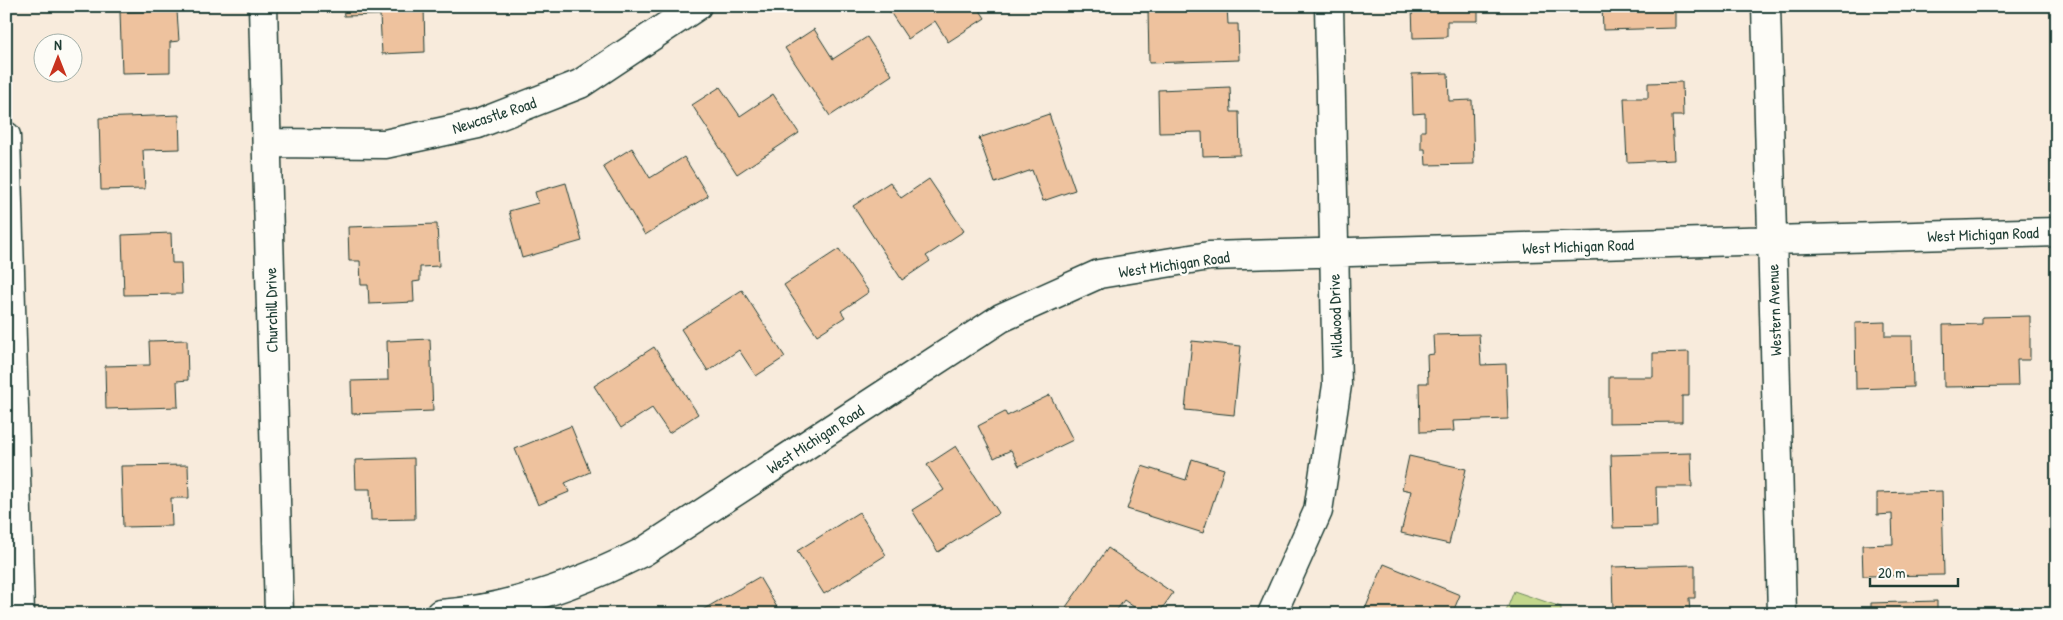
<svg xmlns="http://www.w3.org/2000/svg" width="2063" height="620" font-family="'Patrick Hand',sans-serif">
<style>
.green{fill:#c3d78c;stroke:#718a60}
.building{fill:#eec29e;stroke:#1f3d34}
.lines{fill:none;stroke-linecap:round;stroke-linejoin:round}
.minor-casing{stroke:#1f3d34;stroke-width:31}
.minor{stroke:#fdfcf7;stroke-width:28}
.labels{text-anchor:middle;stroke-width:4.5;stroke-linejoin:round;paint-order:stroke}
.street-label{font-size:16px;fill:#1f3d34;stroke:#fdfcf7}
</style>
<rect width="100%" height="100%" fill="#f8ebdc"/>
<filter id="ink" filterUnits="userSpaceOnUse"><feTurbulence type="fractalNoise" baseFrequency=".02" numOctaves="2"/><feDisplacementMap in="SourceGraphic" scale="10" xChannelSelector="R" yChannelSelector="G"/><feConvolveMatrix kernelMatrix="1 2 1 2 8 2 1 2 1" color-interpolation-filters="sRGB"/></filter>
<g filter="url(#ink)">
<path class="green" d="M1514,591l47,16v7h-56z"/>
<path class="building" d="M343,6h81l1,46 -43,2 -2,-39 -36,1z
M886,6h91l8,12 -37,24 -13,-21 -27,18z
M1174,6h53l1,18h10l1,36 -90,3 -1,-54h26z
M1412,6h66v15h-31v16l-34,1z
M1602,6h73v22l-72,2z
M177,11l2,30 -9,1v30l-48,1 -2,-61z
M814,29l19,30 34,-22 25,38 -62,41 -45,-68z
M1448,73l1,28 23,-1 2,64 -48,1 -1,-16h-4v-18h4v-18l-12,1 -1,-40z
M1682,82l1,34h-11l2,44 -47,2 -3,-64h24v-15z
M720,87l20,29 33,-22 26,39 -62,41 -45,-69z
M1230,87l1,25h8l1,43 -37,1 -1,-24 -43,1 -1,-43z
M1049,114l26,76 -32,11 -11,-31 -37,13 -16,-45z
M179,115l1,34 -37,1 2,39 -44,1 -2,-72z
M632,148l18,30 34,-21 24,39 -63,39 -42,-69z
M929,179l35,52 -38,25 4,5 -28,19 -49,-74 37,-24 11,16z
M566,183l16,58 -60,17 -13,-47 29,-8 -3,-11z
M437,224l2,42 -19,1v14l-7,1 1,20 -45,2 -1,-19h-7l-1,-24h-11l-1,-34z
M171,233l1,30h9l1,31 -58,1 -2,-60z
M839,249l30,43 -28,19 4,6 -28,18 -33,-50z
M742,290l43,67 -29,19 -17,-26 -31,21 -27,-42z
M2030,316v44h-13l1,26 -74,1 -1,-62 39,-1v-7z
M1885,322v14h27l1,51 -57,2 -1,-66z
M1479,334l2,31 25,-1 2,55 -55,2 1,10 -34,1 -1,-49h9l-1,-28 7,-1 -1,-19z
M430,339l3,72 -81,3 -1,-33 37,-1 -1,-39z
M187,340l1,40 -11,1 1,26 -72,2 -1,-43 45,-1 -1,-24z
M1192,341l49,5 -7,69 -49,-5z
M654,347l44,67 -29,19 -17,-25 -31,20 -27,-42z
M1689,352v44h-7v26l-73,1v-46h44v-24z
M1050,395l23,45 -54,26 -8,-16 -17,8 -16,-32 27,-14 2,4z
M571,426l19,46 -25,11 4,9 -31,13 -23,-56z
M956,446l43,67 -61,39 -26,-42 32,-20 -17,-25z
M1691,453l1,34h-36l1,40 -44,1 -2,-73z
M1409,456l57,13 -17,75 -48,-11 10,-42 -9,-2z
M414,458l1,61 -44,1 -1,-31h-14l-1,-29z
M1192,459l32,10 -21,64 -76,-24 15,-43 44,14z
M188,465l1,33h-18l1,28 -49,1 -2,-61z
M1942,491l2,84 -81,1 -1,-31 31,-1 -1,-30 -15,1v-22z
M859,512l27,43 -62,39 -27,-43z
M1108,548l65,45 -15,21h-14l-20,-14 -10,14h-39l-9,-7z
M1384,564l76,31 -8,19h-89z
M1695,565v33h-6l1,16h-58v-4l-19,1 -1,-44z
M759,577l22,37 -82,-2z
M1937,601v13h-66v-11z"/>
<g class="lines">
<g class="minor-casing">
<path id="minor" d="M263,6l16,608
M1766,6l16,608
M6,136l14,478
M267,143l118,1 93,-20 102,-40 117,-78
M440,614c71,-5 139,-30 203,-62l358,-234 98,-44 110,-18 848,-24
M1272,614l46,-103 19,-126 -8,-379"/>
</g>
<use href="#minor" class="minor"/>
</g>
</g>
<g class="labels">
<g class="street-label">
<text transform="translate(494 115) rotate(-18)" y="6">Newcastle Road</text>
<text transform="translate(1983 234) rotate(-2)" y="6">West Michigan Road</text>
<text transform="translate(1578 246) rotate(-2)" y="6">West Michigan Road</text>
<text transform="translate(1174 264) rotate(-8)" y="6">West Michigan Road</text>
<text transform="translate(271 310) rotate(-91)" y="6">Churchill Drive</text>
<text transform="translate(1774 310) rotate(-92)" y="6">Western Avenue</text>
<text transform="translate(1335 316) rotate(-92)" y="6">Wildwood Drive</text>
<text transform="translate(815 439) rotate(-33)" y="6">West Michigan Road</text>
</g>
</g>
<rect width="2063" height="620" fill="none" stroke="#fdfcf7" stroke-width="25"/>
<rect x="12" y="12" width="2038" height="595" fill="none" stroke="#1f3d34" stroke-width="2" filter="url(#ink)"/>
<g transform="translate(58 58)"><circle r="24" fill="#fdfcf7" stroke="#a4b0a9"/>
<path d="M0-4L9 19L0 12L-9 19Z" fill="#c8321e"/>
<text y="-8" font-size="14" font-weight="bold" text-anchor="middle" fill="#1f3d34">N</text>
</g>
<path d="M1870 578v8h88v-8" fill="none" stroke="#1f3d34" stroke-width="2.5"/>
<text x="1878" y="578" font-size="15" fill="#1f3d34" stroke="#fdfcf7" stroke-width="4" paint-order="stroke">20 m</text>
</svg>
